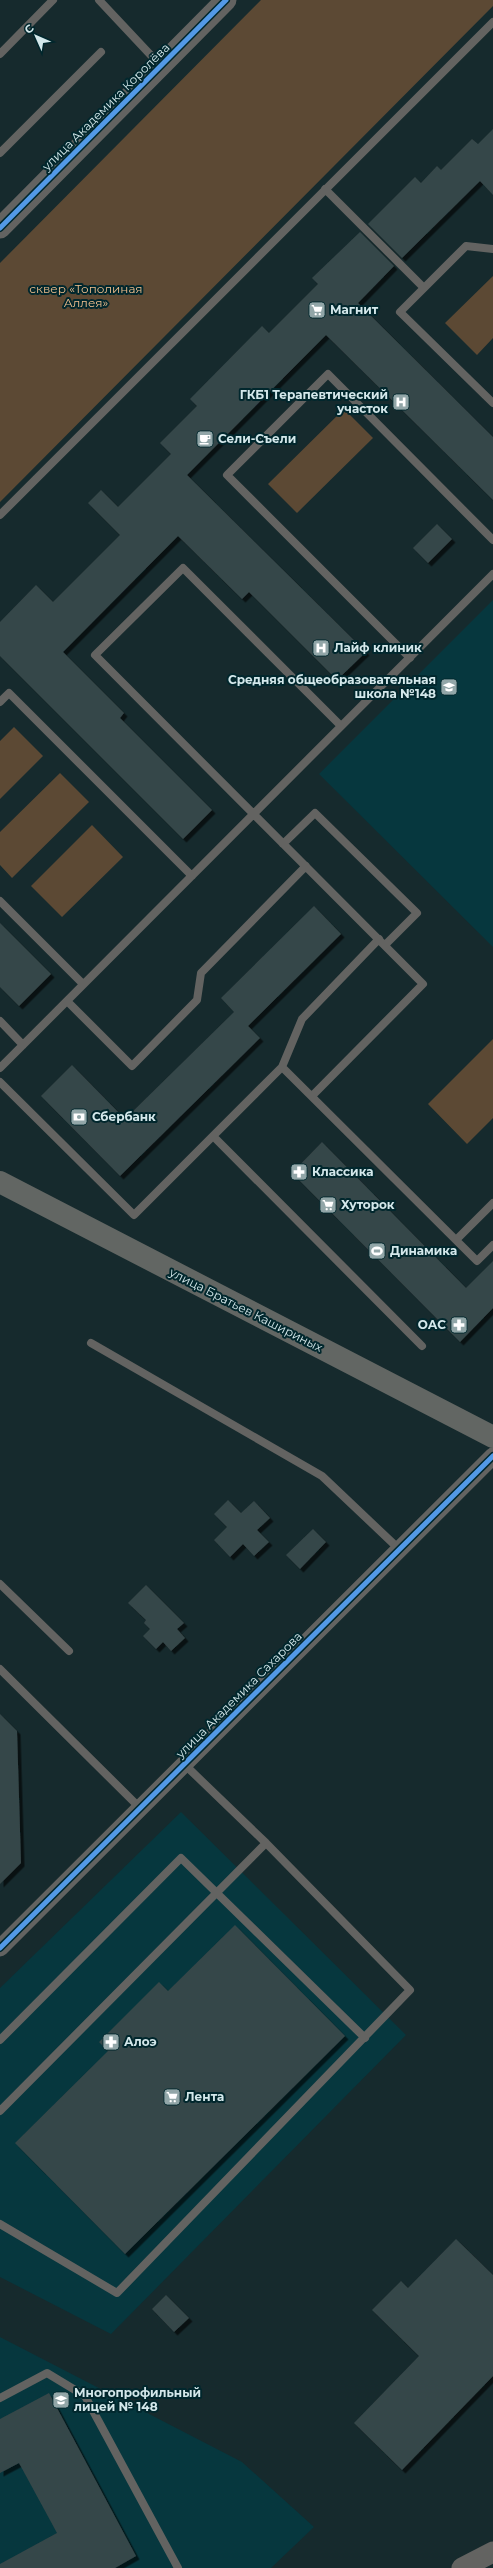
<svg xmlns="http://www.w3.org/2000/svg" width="493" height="2568" font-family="Montserrat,sans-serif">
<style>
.built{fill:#06373e}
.green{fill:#5c4934}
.building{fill:#364648;filter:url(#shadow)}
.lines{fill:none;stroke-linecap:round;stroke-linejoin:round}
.service{stroke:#636361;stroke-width:8}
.minor{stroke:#636361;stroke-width:17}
.tertiary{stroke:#636361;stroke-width:21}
.secondary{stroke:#626663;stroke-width:22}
.cycleway-casing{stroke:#01272d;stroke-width:8}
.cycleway{stroke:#5399e6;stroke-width:5}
.labels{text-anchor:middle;stroke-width:4;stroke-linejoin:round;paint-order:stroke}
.street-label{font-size:12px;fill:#d4e8eb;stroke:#01272d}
.park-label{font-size:12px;fill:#f0bf8e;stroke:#01272d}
.poi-label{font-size:12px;font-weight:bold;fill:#d4e8eb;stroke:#01272d;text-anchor:start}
</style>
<defs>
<filter id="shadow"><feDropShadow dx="3.5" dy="3.5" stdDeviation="0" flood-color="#0009"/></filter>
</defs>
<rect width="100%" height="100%" fill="#162a2d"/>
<path class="built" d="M493,600v347l-174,-173z
M181,1812l225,223 -295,299 -111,-57v-289z
M0,2337l242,125 72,65 -43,41h-271z"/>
<path class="green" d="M261,0h232v6l-493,496v-239z
M493,276v62l-16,17 -32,-32z
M344,409l29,29 -76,75 -29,-29z
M14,727l29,29 -43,43v-58z
M60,773l29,29 -77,76 -12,-13v-33z
M92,825l31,32 -61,60 -31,-31z
M493,1039v79l-26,26 -39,-40z"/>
<path class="building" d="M493,129v66l-13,-14 -78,77 -34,-34 47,-47 6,6 16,-17 4,4 31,-31 6,5z
M360,232l34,34 -36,37 135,134v63l-167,-165 -139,140 179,177 -29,28 -88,-88 -7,7 -64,-63 -115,116 61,61 -4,5 92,92 -29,29 -183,-183v-34l36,-37 17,17 67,-67 -32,-32 13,-13 17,17 53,-53 -11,-11 37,-37 -7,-7 72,-73 7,7 49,-49 -6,-6z
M437,524l15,15 -24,24 -15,-15z
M314,906l27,28 -93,92 12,12 -140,138 -79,-80 31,-31 53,54 109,-107 -13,-14z
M0,923l51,51 -32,32 -19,-19z
M322,1142l144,146 27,-27v47l-33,34 -168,-169z
M228,1500l13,13 13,-12 16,17 -13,12 12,12 -15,14 -11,-12 -13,13 -16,-17 13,-13 -13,-13z
M313,1529l13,13 -26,27 -14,-14z
M146,1585l38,38 -7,6 8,9 -14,13 -8,-9 -7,7 -13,-13 7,-7 -6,-6 2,-3 -18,-17z
M0,1714l17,17 4,132 -21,21z
M235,1925l110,111 -220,218 -110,-111 93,-92 -9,-9 60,-60 9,9z
M456,2239l37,36v101l-91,94 -48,-47 65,-67 -47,-46 29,-29 7,7z
M166,2295l23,23 -15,14 -22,-23z
M49,2393l87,163 -21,12h-115v-4l57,-31 -38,-70 -19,10v-54z"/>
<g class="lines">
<path class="service" d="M99,0l61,65
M0,54l53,-54
M0,153l101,-101
M325,189l99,99
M493,249l-27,-3 -66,66 93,91
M0,515l493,-493
M410,658l-183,-183 101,-101 165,166
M0,702l9,-9 183,183
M283,844l32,-31 102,100 -32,32
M0,901l83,83
M67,1001l65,65 65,-66 4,-27 105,-107
M0,1021l23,24
M282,1067l195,194 16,-16
M0,1068l493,-494
M0,1082l134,133 148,-148 20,-48 77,-80
M312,1096l111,-112 -328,-329 88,-87 158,158
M213,1136l209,210
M456,1240l37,-37
M91,1343l231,133 77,73
M0,1584l69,67
M0,1669l140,139
M0,2040l181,-182 184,180
M0,2111l266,-268 -82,-79
M0,2224l117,69 293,-303 -144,-147
M0,2398l47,-25 38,23 93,172"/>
<path class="minor" d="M0,1948l493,-492"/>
<path class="tertiary" d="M0,228l226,-228
M462,2568l31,-16"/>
<path class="secondary" d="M0,1182l493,255"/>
<g class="cycleway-casing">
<path id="cycleway" d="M0,228l226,-228
M0,1948l493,-492"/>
</g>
<use href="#cycleway" class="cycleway"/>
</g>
<defs>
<g id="supermarket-square" transform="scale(0.9)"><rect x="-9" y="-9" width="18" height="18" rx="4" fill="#92a6a8" stroke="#01272d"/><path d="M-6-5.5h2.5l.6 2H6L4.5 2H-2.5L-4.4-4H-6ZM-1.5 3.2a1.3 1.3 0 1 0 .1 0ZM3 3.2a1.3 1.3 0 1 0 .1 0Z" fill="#fff"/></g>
<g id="hospital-square" transform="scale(0.9)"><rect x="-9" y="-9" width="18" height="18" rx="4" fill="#92a6a8" stroke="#01272d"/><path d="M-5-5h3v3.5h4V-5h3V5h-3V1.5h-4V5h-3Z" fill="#fff"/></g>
<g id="cafe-square" transform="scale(0.9)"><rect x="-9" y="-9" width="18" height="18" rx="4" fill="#92a6a8" stroke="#01272d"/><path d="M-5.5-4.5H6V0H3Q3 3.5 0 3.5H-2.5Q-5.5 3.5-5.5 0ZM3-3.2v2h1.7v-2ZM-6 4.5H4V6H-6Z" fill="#fff"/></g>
<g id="school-square" transform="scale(0.9)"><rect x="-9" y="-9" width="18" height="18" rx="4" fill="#92a6a8" stroke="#01272d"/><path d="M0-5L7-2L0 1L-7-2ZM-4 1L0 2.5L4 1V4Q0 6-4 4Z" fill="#fff"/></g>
<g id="bank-square" transform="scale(0.9)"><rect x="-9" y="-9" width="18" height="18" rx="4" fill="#92a6a8" stroke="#01272d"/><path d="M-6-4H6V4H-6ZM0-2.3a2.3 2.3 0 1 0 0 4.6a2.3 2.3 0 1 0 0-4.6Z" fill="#fff"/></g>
<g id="pharmacy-square" transform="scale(0.9)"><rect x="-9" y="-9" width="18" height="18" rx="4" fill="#92a6a8" stroke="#01272d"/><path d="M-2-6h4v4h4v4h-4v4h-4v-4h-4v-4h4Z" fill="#fff"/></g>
<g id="stadium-square" transform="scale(0.9)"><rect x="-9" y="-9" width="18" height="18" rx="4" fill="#92a6a8" stroke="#01272d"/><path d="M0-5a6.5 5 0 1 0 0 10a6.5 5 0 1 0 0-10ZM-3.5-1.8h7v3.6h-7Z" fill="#fff"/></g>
</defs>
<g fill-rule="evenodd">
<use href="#supermarket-square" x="317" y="310"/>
<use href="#hospital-square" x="401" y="402"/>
<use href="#cafe-square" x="205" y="439"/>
<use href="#hospital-square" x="321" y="648"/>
<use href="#school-square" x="449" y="687"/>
<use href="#bank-square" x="79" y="1117"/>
<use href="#pharmacy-square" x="299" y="1172"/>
<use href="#supermarket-square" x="328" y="1205"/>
<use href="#stadium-square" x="377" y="1251"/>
<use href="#pharmacy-square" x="459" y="1325"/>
<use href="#pharmacy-square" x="111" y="2042"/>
<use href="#supermarket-square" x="172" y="2097"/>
<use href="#school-square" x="61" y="2400"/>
</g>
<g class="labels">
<g class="street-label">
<text transform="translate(106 107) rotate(-45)" y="4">улица Академика Королёва</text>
<text transform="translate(246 1310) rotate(27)" y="4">улица Братьев Кашириных</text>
<text transform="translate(239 1695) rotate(-45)" y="4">улица Академика Сахарова</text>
</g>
<g class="park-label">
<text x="86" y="293">сквер «Тополиная<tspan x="86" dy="14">Аллея»</tspan></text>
</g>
<g class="poi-label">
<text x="330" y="314">Магнит</text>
<text x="388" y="399" text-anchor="end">ГКБ1 Терапевтический<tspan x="388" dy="14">участок</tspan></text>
<text x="218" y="443">Сели-Съели</text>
<text x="334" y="652">Лайф клиник</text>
<text x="436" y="684" text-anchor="end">Средняя общеобразовательная<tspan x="436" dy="14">школа №148</tspan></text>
<text x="92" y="1121">Сбербанк</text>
<text x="312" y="1176">Классика</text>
<text x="341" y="1209">Хуторок</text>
<text x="390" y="1255">Динамика</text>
<text x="446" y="1329" text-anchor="end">ОАС</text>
<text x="124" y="2046">Алоэ</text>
<text x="185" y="2101">Лента</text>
<text x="74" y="2397">Многопрофильный<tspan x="74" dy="14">лицей № 148</tspan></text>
</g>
</g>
<g transform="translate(36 36) rotate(315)" stroke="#01272d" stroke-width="3" paint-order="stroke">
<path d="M0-3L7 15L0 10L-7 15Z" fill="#d4e8eb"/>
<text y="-6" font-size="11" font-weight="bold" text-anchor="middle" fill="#d4e8eb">С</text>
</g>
</svg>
